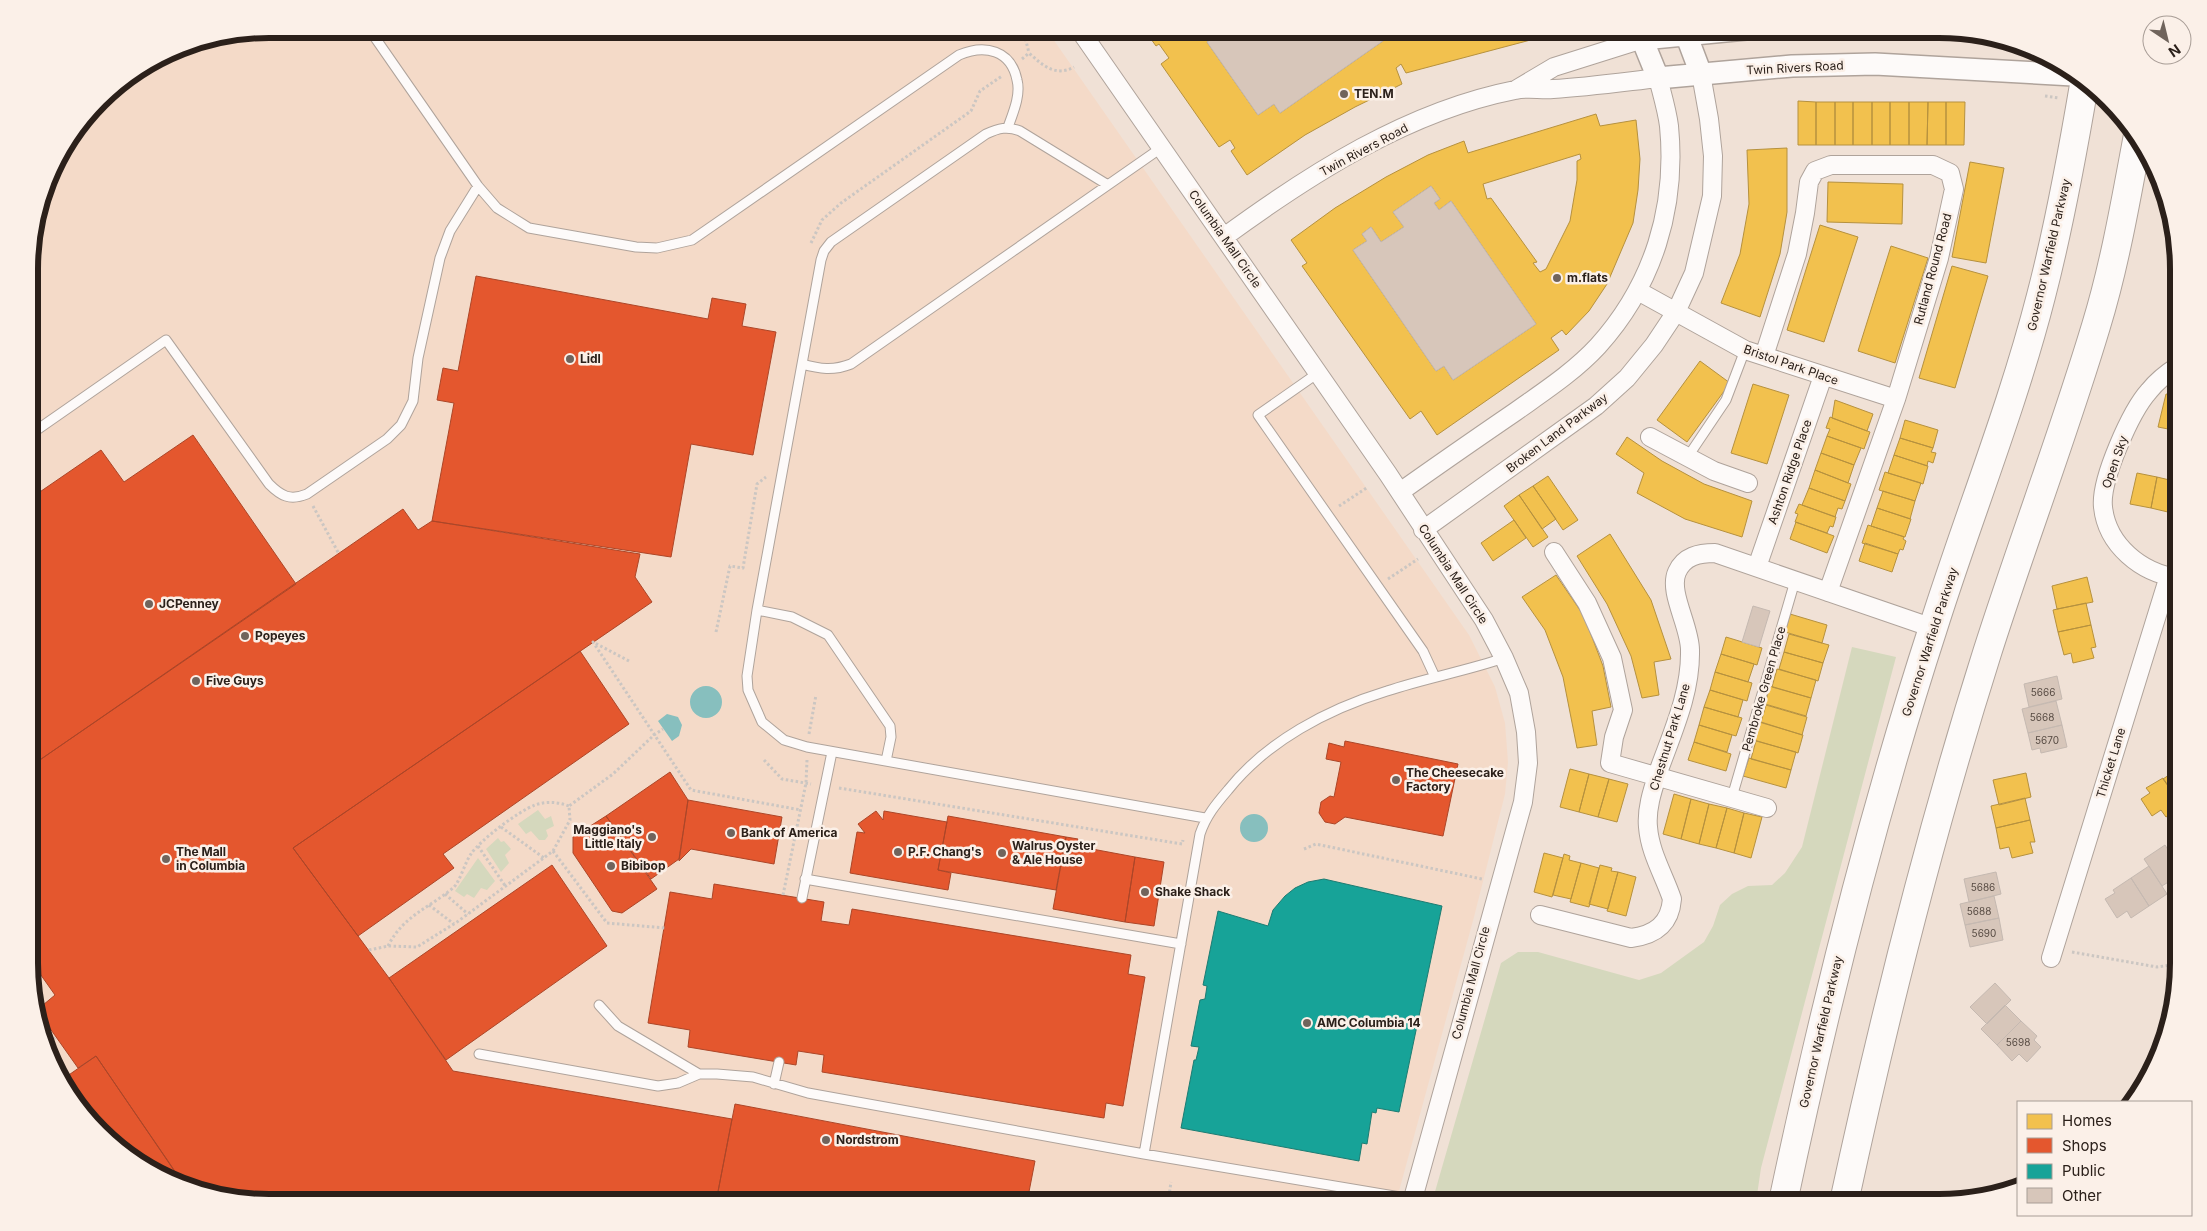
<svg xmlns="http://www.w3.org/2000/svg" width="2207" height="1231" font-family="Inter,sans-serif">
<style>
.built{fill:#f4dac8}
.green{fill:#d5d8bd}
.water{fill:#87bfbe}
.homes{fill:#f2c14e;stroke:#b6913e;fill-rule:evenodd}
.shops{fill:#e4572e;stroke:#ac4628}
.public{fill:#17a398;stroke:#1d7c72}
.building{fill:#d7c6ba;stroke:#c5b9b1}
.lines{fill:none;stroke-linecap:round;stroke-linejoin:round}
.service-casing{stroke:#afa39b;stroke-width:11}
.minor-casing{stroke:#afa39b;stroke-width:20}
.tertiary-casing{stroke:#afa39b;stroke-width:24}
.primary-casing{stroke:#afa39b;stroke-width:30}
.path{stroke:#cbc6c2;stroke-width:3;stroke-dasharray:2.5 2.5;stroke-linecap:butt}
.service{stroke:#fdfaf9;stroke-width:9}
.minor{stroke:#fdfaf9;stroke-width:18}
.tertiary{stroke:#fdfaf9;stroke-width:21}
.primary{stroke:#fdfaf9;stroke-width:28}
.poi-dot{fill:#70645c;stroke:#fbf0e8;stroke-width:2}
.labels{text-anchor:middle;stroke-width:5;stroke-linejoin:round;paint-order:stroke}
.number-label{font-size:10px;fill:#564a42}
.street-label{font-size:12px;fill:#2b201a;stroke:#fbf0e8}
.poi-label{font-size:12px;font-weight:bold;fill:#2b201a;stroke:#fbf0e8;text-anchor:start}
.rim{fill:none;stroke:#2b201a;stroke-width:6}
</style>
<rect width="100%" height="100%" fill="#f0e1d6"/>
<path class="built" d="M269,29h777l423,606 26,52 10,36 3,39 -3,32 -31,123 -78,285h-1128l-61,-8 -58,-24 -80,-75 -38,-102v-755l23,-76 56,-74 67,-41z"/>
<path class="green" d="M1852,647l44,10 -135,511 -5,34h-324l69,-239 17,-11h20l101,28 22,-7 43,-31 9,-16 7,-21 12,-11 16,-8 24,-1 13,-12 17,-26z
M538,810l7,9 6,-3 3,10 -8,4 2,6 -3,4h-6l-8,-9 -5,3 -8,-10z
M498,838l3,4 3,-1 7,8 -6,6 4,8 -8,9 -15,-23z
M478,858l17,23 -8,9 -6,-2 -7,10 -7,-4 -3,3 -9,-6z"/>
<path class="water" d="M690 702a16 16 0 1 1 32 0a16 16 0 1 1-32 0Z
M667,714l11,3 4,8 -3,11 -7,5 -14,-20z
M1240 828a14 14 0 1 1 28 0a14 14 0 1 1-28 0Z"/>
<path class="homes" d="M1150,29h67l-3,2 3,4 -10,7 51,73 16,-11 6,9 120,-84h172l-166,44 -5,-9 -5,4 6,16 -47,23 -50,28 -58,40 -16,-24 4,-3 -5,-8 -11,7 -58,-83 8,-6 -10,-14 -3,2 -10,-14z
M1798,101l18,1v43h-18z
M1816,102h19v43h-19z
M1835,102h18v43h-18z
M1853,102h19v43h-19z
M1872,102h18v43h-18z
M1890,102h19v43h-19z
M1909,102h19l-1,43h-18z
M1928,102h18v43h-19z
M1946,102h19l-1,43h-18z
M1596,114l4,12 36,-6 4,39 -2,31 -5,33 -26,61 -18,27 -23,24 -4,-5 -11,8 8,12 -122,85 -16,-24 -11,8 -108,-153 5,-3 -16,-23 44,-32 51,-31 42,-22 36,-14 4,12zM1580,154l1,5 -4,2v19l-7,41 -24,48 -6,3 -7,-9 4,-1 -46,-64 -4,1 -4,-15zM1431,186l9,13 -6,4 5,7 12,-9 85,123 -83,56 -9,-14 -8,5 -83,-121 14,-9 -5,-7 9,-7 10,15 23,-15 -11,-15z
M1787,148v64l-7,42 -20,63 -39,-14 19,-49 9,-50 -2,-54z
M1970,162l34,6 -18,95 -34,-6z
M1828,182l75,2 -1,40 -75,-2z
M1820,225l38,12 -34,105 -37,-12z
M1891,246l37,12 -33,105 -37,-12z
M1952,266l36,10 -33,112 -36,-10z
M1700,361l30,22 -43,59 -30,-22z
M1753,384l36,11 -22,69 -36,-11z
M2166,394l12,2v35l-20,-4z
M1835,400l38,14 -6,17 -35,-13z
M1830,417l40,15 -6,17 -37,-13 3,-7 -4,-1z
M1905,420l33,10 -5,18 -33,-10z
M1827,436l34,12 -7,17 -33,-12z
M1627,437l35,24 42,23 48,17 -10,36 -57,-18 -48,-26 7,-20 -28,-19z
M1900,438l33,10 -2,4 5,1 -3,10 -5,-2 -1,5 -33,-11z
M1821,453l33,12 -6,18 -33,-13z
M1894,455l34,11 -5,18 -35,-11z
M1815,470l36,14 -6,17 -36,-13z
M1885,472l36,11 -6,18 -36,-11z
M2137,473l20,4 -6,31 -21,-4z
M1548,476l30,44 -15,10 -30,-44z
M2157,477l21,5 -6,31 -21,-5z
M1533,486l23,33 -14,10 -23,-34z
M1809,488l36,13 -3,8 -4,-1 -3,9 -33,-12z
M2177,489h1v33l-8,-1z
M1883,491l32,10 -5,18 -33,-11z
M1519,495l29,42 -15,10 -29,-41z
M1799,504l37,13 -3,10 -3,-1 -3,7 -32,-11 3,-8 -3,-1z
M1877,508l34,11 -6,18 -34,-11z
M1514,520l12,18 -33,23 -12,-18z
M1796,522l38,14 -7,17 -37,-14z
M1868,525l36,12 -1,2 3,2 -3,9 -3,-1 -2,5 -36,-11z
M1610,534l41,66 20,59 -17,3 5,33 -17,3 -11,-42 -24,-52 -30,-48z
M1865,543l33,11 -6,18 -33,-11z
M1556,575l28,41 19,50 8,41 -19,4 5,34 -20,3 -14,-71 -18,-47 -23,-33z
M2087,577l6,25 -36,7 -5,-23z
M2086,603l5,22 -33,7 -5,-22z
M1790,614l37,11 -5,18 -37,-11z
M2091,625l5,22 -5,1 3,10 -21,5 -2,-10 -7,2 -6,-23z
M1789,634l40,11 -6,18 -39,-11z
M1726,637l36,11 -5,17 -36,-11z
M1784,652l39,11 -5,18 -39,-12z
M1721,654l33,10 -6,18 -33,-10z
M1777,669l39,11 -5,18 -39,-11z
M1715,672l37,11 -5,18 -37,-11z
M2178,683v17l-8,-11z
M1770,686l41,12 -5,18 -41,-12z
M1710,690l33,10 -5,17 -34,-10z
M1766,705l41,12 -5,18 -41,-13z
M1704,707l38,11 -6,18 -37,-11z
M1759,722l44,13 -5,18 -44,-13z
M1699,725l33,10 -5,17 -33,-10z
M1756,741l40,11 -5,18 -40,-11z
M1694,742l37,12 -5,17 -38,-11z
M1749,758l42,12 -5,18 -43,-12z
M1570,769l19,5 -10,38 -19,-5z
M2178,769v31l-15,-21z
M2026,773l5,24 -32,8 -6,-25z
M1589,774l20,5 -11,38 -19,-5z
M2163,778l15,22v9l-12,8 -5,-7 -9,6 -11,-17 9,-6 -4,-5z
M1609,779l19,5 -11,38 -19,-5z
M1674,794l17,5 -10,40 -18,-5z
M2025,798l5,22 -34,8 -5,-22z
M1691,799l18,5 -10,40 -18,-5z
M1709,804l18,4 -11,40 -17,-4z
M1727,808l17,5 -10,40 -18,-5z
M1744,813l18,4 -11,41 -17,-5z
M2030,820l5,22h-5l3,11 -21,5 -3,-11 -9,2 -4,-21z
M1544,853l19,5 -11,39 -18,-5z
M1564,854l6,2 -1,4 12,3 -10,36 -18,-4z
M1581,863l18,5 -10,39 -19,-5z
M1600,865l12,3 -1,3 7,1 -10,37 -19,-5z
M1618,872l18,5 -10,39 -19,-5z"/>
<path class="shops" d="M476,276l232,43 4,-21 34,6 -4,22 34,6 -23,123 -62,-11 -20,113 -239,-36 22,-118 -17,-3 6,-32 15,3z
M193,435l103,149 -265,182v-268l70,-48 23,32z
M403,509l15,21 14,-9 208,33 -5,23 17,25 -359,246 96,130 64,93 279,48 -16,83h-448l-61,-8 -23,-9 -88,-129 -18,12 -41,-58 18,-15 -24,-34v-195z
M580,651l49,73 -186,130 11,14 -96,68 -65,-88z
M1345,741l113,23 -15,72 -98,-19 -10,7 -10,-2 -6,-9 2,-11 9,-6 4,1 7,-35 -15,-3 3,-16 15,4z
M670,772l18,28 -9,59 -28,20 -45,-63z
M688,800l94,17 -8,47 -83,-15 -12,12z
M876,811l7,9 1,-9 63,11 -9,48 13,3 -3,17 -98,-17 7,-41 8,1 -7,-9z
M606,816l51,73 -35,24 -10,-2 -39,-58v-16z
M948,816l118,21 -10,53 -118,-20z
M1066,837l12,2 -2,7 59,11 -10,65 -72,-13z
M1135,857l29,5 -10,64 -29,-4z
M552,865l55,81 -161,114 -57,-82z
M714,884l110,18 -3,19 28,4 3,-16 279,46 -3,19 17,3 -22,129 -17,-3 -2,15 -282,-46 2,-17 -26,-4 -2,14 -108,-18 2,-17 -42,-7 22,-131 42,7z
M96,1056l72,105 16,24 -35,-15 -80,-75 -6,-16z
M735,1104l300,57 -8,41h-311z"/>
<path class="public" d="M1324,879l118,27 -43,206 -22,-4 -1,5 -4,-1 -5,32 -5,-1 -3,18 -178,-33 13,-68h2l3,-13 -8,-1 9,-46 5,-1 2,-13 -4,-1 15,-74 50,15 5,-16 12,-14 10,-8 13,-6z"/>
<path class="building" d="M1217,29h183l-120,84 -6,-9 -16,11 -51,-73 10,-7 -3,-4z
M1431,186l9,13 -6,4 5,7 12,-9 85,123 -83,56 -9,-14 -8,5 -83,-121 14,-9 -5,-7 9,-7 10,15 23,-15 -11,-15z
M1753,606l17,5 -11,36 -17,-5z
M2057,676l5,23 -33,8 -5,-23z
M2056,701l6,24 -34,8 -6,-24z
M2062,725l5,22 -26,6 -1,-5 -8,2 -4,-17z
M2165,845l13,20v11l-16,10 -18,-27z
M2149,866l18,28 -18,12 -18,-28z
M1996,872l5,22 -32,8 -5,-23z
M2131,878l18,28 -18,12 -4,-7 -10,7 -12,-19 10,-6 -2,-3z
M1994,896l5,22 -34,7 -5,-21z
M1999,918l4,22 -33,7 -5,-22z
M1995,983l16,17 -24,24 -17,-17z
M2005,1005l16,16 -24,24 -16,-16z
M2021,1021l16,15 -3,4 7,7 -14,15 -8,-8 -7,7 -15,-16z"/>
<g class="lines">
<g class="service-casing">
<path id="service" d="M369,29l109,157 19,22 32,20 107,19 21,1 35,-8 267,-185c26,-11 52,-5 58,25 4,15 -4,33 -9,47
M1108,185l-88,-54c-13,-5 -21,-3 -34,3l-155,108 -7,9 -3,9 -64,350 -10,66 1,14 14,32 22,18 23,7 398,71
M802,364c18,5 31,7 49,0l310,-216
M1318,373l-60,42 165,236 12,26
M31,434l135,-94 103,144c12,12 21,17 38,10l80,-55 14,-14 12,-24 5,-43 22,-100 10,-27 28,-45
M1687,458l39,-58 19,-50
M757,610l35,7 36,18 62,91 1,11 -5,24
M1732,797l63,-216
M805,879l376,65
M802,898l30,-146
M599,1005l19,21 81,48h18l36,3 55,16 336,61 268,45
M479,1054l179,32 20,-3 21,-9
M774,1084l5,-22
M1144,1154l56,-320c6,-18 16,-30 28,-44 39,-49 100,-81 159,-99 39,-13 79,-20 117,-33"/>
</g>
<g class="minor-casing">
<path id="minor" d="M1079,29l309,445 96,146 20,38 15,35 7,39 2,31 -5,39 -111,400
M1517,89l37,-22 89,-28
M1224,237c86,-63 184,-126 291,-147 12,-3 25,0 38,-1 35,-2 70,-7 105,-11 4,16 9,32 11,48 8,82 -16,159 -71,220 -24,26 -55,46 -83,66 -38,26 -77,53 -115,80
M1638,291l107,59 151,49
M1764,356l33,-102 8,-41 4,-31 6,-11 16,-6h102l17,8 4,16 -15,69 -43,141 -68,193
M2178,366c-11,7 -21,15 -29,25 -18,20 -49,89 -46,116 4,38 38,66 75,71
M1650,437l64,34 34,12
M1423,530l173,-124 31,-28 27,-33 22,-33 18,-39 18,-77 1,-40 -4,-37 -8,-45
M1554,552l33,51 25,55 11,52 -9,27 -4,26 157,45
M1757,567l66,-191
M1540,915l91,23c24,-3 39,-14 41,-39 -8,-24 -22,-46 -24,-72 -2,-20 6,-41 12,-60 14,-38 31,-76 30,-117 0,-24 -22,-58 -13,-78 7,-16 22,-19 38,-19l218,75
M2051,958l118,-382"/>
</g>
<g class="tertiary-casing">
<path id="tertiary" d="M1638,29l20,49 134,-12 83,-2 198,11
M1684,29l17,45
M1643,39l103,-10"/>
</g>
<g class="primary-casing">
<path id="primary" d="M1783,1202c41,-194 89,-386 150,-574 35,-111 79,-219 108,-332 18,-69 31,-140 43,-211
M1844,1202c40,-185 86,-369 143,-549 35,-110 76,-217 109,-327 19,-62 30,-127 42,-191"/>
</g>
<path class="path" d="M1023,29l6,24
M1022,59l7,-6c14,13 27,24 45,14
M2045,96l14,2
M811,243l11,-23 19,-17 130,-92 9,-20 22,-15
M313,506l26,48
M1339,506l29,-19
M1388,579l30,-20
M716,632l14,-66 13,2 14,-84 9,-7
M629,661l-36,-19 98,148 110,20
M809,734l7,-39
M764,760l18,19 29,5
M839,788l343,56 1,-4
M501,827l43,31
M478,846l28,41
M1304,849l12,-5 166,35
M553,851l54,72 58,5
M445,894l23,20
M783,895l23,-112 1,-23
M429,905l25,19
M388,946c15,-30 41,-38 65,-58 7,-6 12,-26 18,-34 9,-14 48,-43 64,-49 12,-4 23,-3 34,1
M369,950l19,-4 29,1 40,-25 96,-71 17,-31 -1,-14 44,-32 41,-39 9,-6
M2072,952l85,15 21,-3
M49,1042l7,-5
M1168,1202l3,-20"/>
<use href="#service" class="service"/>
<use href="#minor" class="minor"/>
<use href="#tertiary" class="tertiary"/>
<use href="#primary" class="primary"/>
</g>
<g class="poi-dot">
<circle cx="1344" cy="94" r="5"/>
<circle cx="1557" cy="278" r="5"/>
<circle cx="570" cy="359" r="5"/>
<circle cx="149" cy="604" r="5"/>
<circle cx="245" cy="636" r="5"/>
<circle cx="196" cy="681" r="5"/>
<circle cx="1396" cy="780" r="5"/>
<circle cx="731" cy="833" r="5"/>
<circle cx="652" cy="837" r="5"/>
<circle cx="898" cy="852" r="5"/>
<circle cx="1002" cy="853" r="5"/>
<circle cx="166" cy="859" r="5"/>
<circle cx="611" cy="866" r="5"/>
<circle cx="1145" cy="892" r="5"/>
<circle cx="1307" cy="1023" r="5"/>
<circle cx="826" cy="1140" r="5"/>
</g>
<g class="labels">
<g class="number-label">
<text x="2043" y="696">5666</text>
<text x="2042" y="721">5668</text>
<text x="2047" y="744">5670</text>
<text x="1983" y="891">5686</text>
<text x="1979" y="915">5688</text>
<text x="1984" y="937">5690</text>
<text x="2018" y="1046">5698</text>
</g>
<g class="street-label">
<text transform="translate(1795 68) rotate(-3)" y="4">Twin Rivers Road</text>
<text transform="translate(1364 150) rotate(-28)" y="4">Twin Rivers Road</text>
<text transform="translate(1225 239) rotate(55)" y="4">Columbia Mall Circle</text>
<text transform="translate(2049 255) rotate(-77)" y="4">Governor Warfield Parkway</text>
<text transform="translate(1933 269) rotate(-75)" y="4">Rutland Round Road</text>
<text transform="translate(1791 365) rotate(19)" y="4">Bristol Park Place</text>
<text transform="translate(1557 433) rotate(-37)" y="4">Broken Land Parkway</text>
<text transform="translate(2115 462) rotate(-71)" y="4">Open Sky</text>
<text transform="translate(1790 472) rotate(-71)" y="4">Ashton Ridge Place</text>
<text transform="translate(1453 574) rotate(57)" y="4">Columbia Mall Circle</text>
<text transform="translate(1930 642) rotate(-72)" y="4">Governor Warfield Parkway</text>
<text transform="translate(1764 689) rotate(-74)" y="4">Pembroke Green Place</text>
<text transform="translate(1670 737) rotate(-73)" y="4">Chestnut Park Lane</text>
<text transform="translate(2111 763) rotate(-73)" y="4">Thicket Lane</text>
<text transform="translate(1471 983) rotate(-75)" y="4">Columbia Mall Circle</text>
<text transform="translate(1821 1032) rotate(-77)" y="4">Governor Warfield Parkway</text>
</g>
<g class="poi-label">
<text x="1354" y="98">TEN.M</text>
<text x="1567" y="282">m.flats</text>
<text x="580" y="363">Lidl</text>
<text x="159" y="608">JCPenney</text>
<text x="255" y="640">Popeyes</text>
<text x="206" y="685">Five Guys</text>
<text x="1406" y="777">The Cheesecake<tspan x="1406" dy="14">Factory</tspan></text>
<text x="642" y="834" text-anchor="end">Maggiano's<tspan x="642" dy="14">Little Italy</tspan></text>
<text x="741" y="837">Bank of America</text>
<text x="1012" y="850">Walrus Oyster<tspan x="1012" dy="14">&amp; Ale House</tspan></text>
<text x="176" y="856">The Mall<tspan x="176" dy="14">in Columbia</tspan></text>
<text x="908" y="856">P.F. Chang's</text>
<text x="621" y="870">Bibibop</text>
<text x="1155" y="896">Shake Shack</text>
<text x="1317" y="1027">AMC Columbia 14</text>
<text x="836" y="1144">Nordstrom</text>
</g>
</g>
<path d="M0 0H2207V1231H0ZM269 38H1939A231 231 0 0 1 2170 269V963A231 231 0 0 1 1939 1194H269A231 231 0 0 1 38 963V269A231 231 0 0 1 269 38Z" fill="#fbf0e8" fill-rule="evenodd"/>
<path class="rim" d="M269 38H1939A231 231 0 0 1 2170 269V963A231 231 0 0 1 1939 1194H269A231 231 0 0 1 38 963V269A231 231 0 0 1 269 38Z"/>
<rect x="2017" y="1101" width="175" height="115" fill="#fbf0e8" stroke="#a89d96"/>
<rect x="2027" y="1114" width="25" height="15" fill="#f2c14e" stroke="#a89d96"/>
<text x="2062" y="1126" font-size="15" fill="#2b201a">Homes</text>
<rect x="2027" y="1138" width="25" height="15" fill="#e4572e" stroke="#a89d96"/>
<text x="2062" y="1151" font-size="15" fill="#2b201a">Shops</text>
<rect x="2027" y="1164" width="25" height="15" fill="#17a398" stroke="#a89d96"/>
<text x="2062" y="1176" font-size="15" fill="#2b201a">Public</text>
<rect x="2027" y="1188" width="25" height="15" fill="#d7c6ba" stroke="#a89d96"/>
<text x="2062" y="1201" font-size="15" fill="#2b201a">Other</text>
<g transform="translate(2167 40) rotate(145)"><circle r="24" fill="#fbf0e8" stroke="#a89d96"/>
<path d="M0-4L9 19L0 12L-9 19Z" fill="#70645c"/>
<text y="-8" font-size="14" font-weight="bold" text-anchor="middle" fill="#2b201a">N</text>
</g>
</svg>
